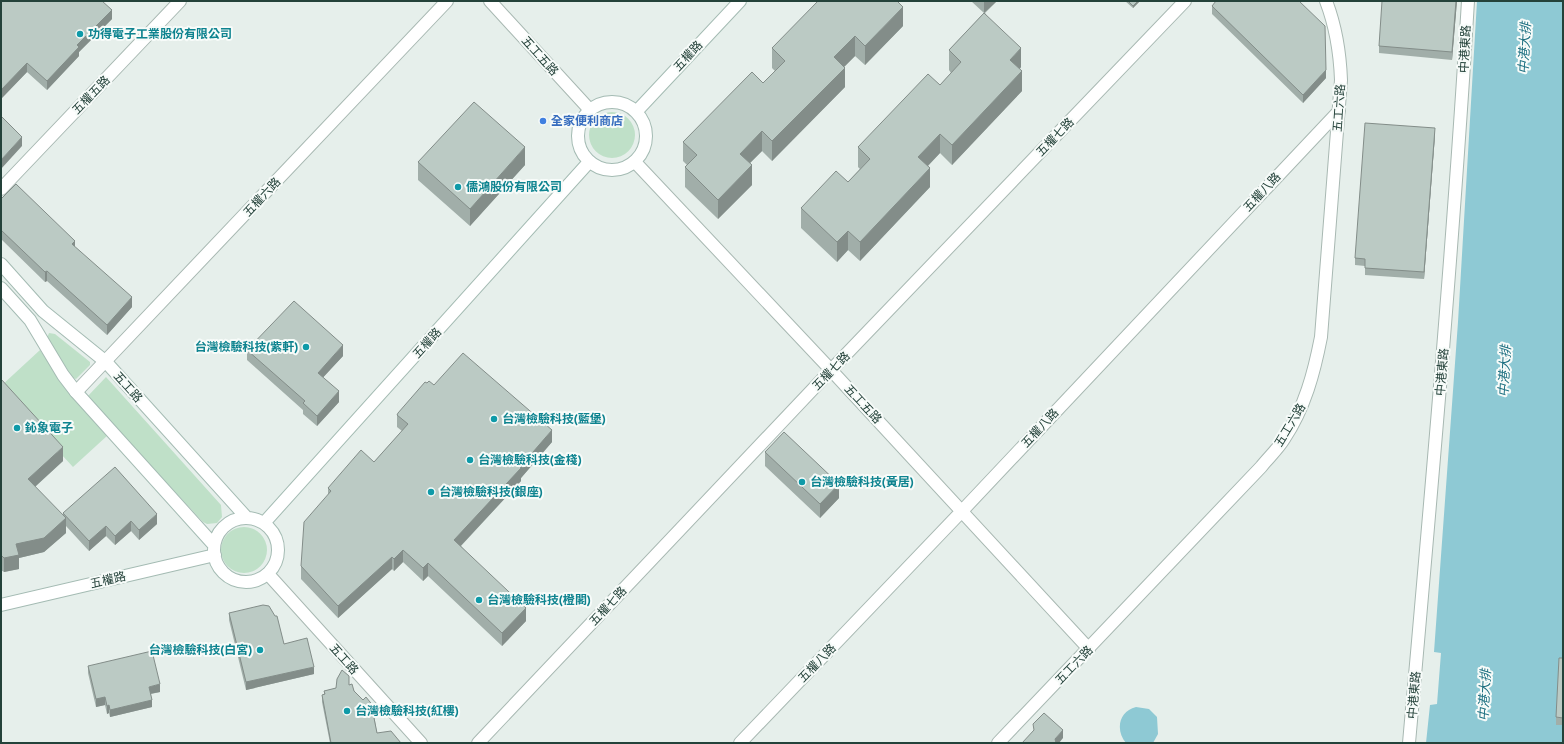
<svg xmlns="http://www.w3.org/2000/svg" width="1564" height="744" font-family="'Varela Round','Noto Sans TC',sans-serif">
<style>
.green{fill:#bfe0c8}
.water{fill:#8ec9d4}
.lines{fill:none;stroke-linecap:round;stroke-linejoin:round}
.street-casing{stroke:#a8b8b2;stroke-width:14}
.secondary-casing{stroke:#a4bbb3;stroke-width:14}
.street{stroke:#fff;stroke-width:12}
.secondary{stroke:#fff;stroke-width:12}
.wall{fill:#a1aea9}
.shaded-wall{fill:#838d89}
.building{fill:#bbcac4;stroke:#838d89}
.culture-dot{fill:#0f9aa8;stroke:#f7fbf9;stroke-width:1.5}
.shop-dot{fill:#3f7fe0;stroke:#f7fbf9;stroke-width:1.5}
.labels{text-anchor:middle;stroke-width:4;stroke-linejoin:round;paint-order:stroke}
.culture-label{font-size:12px;font-weight:bold;fill:#0d838f;stroke:#f7fbf9;text-anchor:start}
.street-label{font-size:12px;fill:#24423a;stroke:#f7fbf9}
.shop-label{font-size:12px;font-weight:bold;fill:#366cbe;stroke:#f7fbf9;text-anchor:start}
.water-label{font-size:13px;font-style:italic;fill:#1c6f80;stroke:#f7fbf9}
</style>
<rect width="100%" height="100%" fill="#e6efeb"/>
<path class="green" d="M589 135a23 23 0 1 1 46 0a23 23 0 1 1-46 0Z
M49,333l6,1 35,28v3l-14,14 -3,-1 -26,-40z
M40,350l28,42 40,43 -35,32 -72,-78v-3z
M106,377l115,128 1,12 -5,6 -10,1 -4,-2 -116,-125z
M221 550a23 23 0 1 1 46 0a23 23 0 1 1-46 0Z"/>
<path class="water" d="M1477,1h86v742h-137l4,-38 7,-1 4,-51 -7,-1 24,-330z
M1136,707l13,2 8,8 1,17 -5,9h-27c-11,-13 -7,-32 10,-36z"/>
<g class="lines">
<g class="street-casing">
<path id="street" d="M490,1l100,109
M635,162l196,208 258,279
M1,189l179,-188
M76,392l371,-391
M268,574l153,169
M478,743l353,-373 354,-369
M740,743l222,-232 377,-400
M998,743l263,-276c7,-9 17,-18 23,-28 21,-32 30,-66 37,-102l20,-257c-1,-27 -5,-53 -15,-79
M1409,743c22,-247 44,-494 59,-742"/>
</g>
<g class="secondary-casing">
<path id="secondary" d="M578 136a34 34 0 1 1 68 0a34 34 0 1 1-68 0Z
M636,112l104,-111
M1,264l42,47 63,51 141,156
M1,288l29,32 33,55 13,17 138,153
M214 550a32 32 0 1 1 64 0a32 32 0 1 1-64 0Z
M264,523l325,-361
M1,605l214,-50"/>
</g>
<use href="#street" class="street"/>
<use href="#secondary" class="secondary"/>
</g>
<path class="wall" d="M1,1l111,18 -33,33v4l-32,34 -20,-18 -26,27z
M971,1h26l-12,12 36,54 -1,2 2,22 -70,74 -12,-12 -12,13 2,21 -70,74 -12,-11 -11,12 -36,-34v-20l47,-26 12,-13 -2,-2v-20l82,-62 11,-12 -2,-3v-20l35,-37z
M1125,1h15l-7,7z
M1457,1l-5,59 -73,-7v-7z
M1212,6l114,72 -23,25 -91,-89z
M903,26l-38,39 -10,-9 -11,11 1,20 -73,74 -10,-10 -12,12 2,22 -34,34 -33,-32v-20l2,-2 -4,-4v-19l80,-59 12,-12 -3,-3v-20z
M1435,135l-11,144 -59,-4v-9l-10,-1v-7z
M418,162l107,3 -55,61 -52,-46z
M1,199l74,48 57,60 -25,28 -60,-54 -2,1 -44,-43z
M247,350l96,6 -20,21 16,25 -22,24 -14,-12v-4l-56,-50z
M1,379l62,82 -28,26 28,29v-3l94,11 -18,16 -8,-9 -16,14 -9,-9 -17,15 -23,-25v7l-22,19 -25,6v11l-15,3 -3,-2z
M427,383l7,2 118,57 -31,36v3l-60,65 65,75 -24,25 -74,-70 -5,5 -20,-19 -9,9 -2,-2 -54,49 -37,-39v-13l27,-71v-7l46,-26 28,-31 -5,-4v-12z
M765,452l74,46 -19,20 -55,-52z
M229,613l55,31 30,30 -68,16 -17,-70z
M1563,658v67h-7v-8z
M88,666l72,26 -9,2 1,13 -42,10 -1,-4 -2,1 -2,-9 -9,2 -8,-34z
M349,685l25,29v1l3,18 24,10h-71l-8,-41v-7l2,-1v-3z"/>
<path class="shaded-wall" d="M984,1h13l-13,12z
M1138,1h2l-7,7v-2z
M1456,1h1l-5,59v-8z
M903,7v19l-38,39v-19z
M112,10v9l-33,33v4l-32,34v-9l30,-36z
M855,36v20l-21,21v-20z
M1021,48v19l-11,13v-20z
M27,63v9l-26,27v-9z
M845,68v19l-73,74v-20z
M1326,70v8l-23,25v-8z
M1022,71v20l-70,74v-20z
M1435,128v7l-11,144v-7z
M762,131v20l-22,22v-19z
M940,134v19l-22,23v-19z
M22,137v9l-21,23v-9z
M525,147v18l-55,61v-17z
M752,165v20l-34,34v-19z
M930,168v19l-70,74v-19z
M848,231v19l-11,12v-20z
M75,241v10l-3,-7z
M47,271v10l-2,1v-10z
M132,297v10l-25,28v-10z
M343,345v11l-25,27v-10z
M339,391v11l-22,24v-10z
M552,430v12l-31,36v3l-67,72v-13z
M63,447v14l-35,32v-14z
M839,484v14l-19,20v-14z
M157,514v10l-18,16v-10z
M66,518v15l-22,19 -25,6v11l-15,3v-14l12,-14z
M131,521v10l-16,14v-9z
M106,526v10l-17,15v-10z
M403,550v12l-9,9v-12z
M392,557v12l-54,49v-12z
M428,563v13l-5,5v-13z
M526,608v13l-24,25v-13z
M314,667v7l-68,16v-8z
M160,684v8l-11,2v-7z
M105,697v8l-9,2v-8z
M152,700v7l-42,10v-7z
M109,705v8l-2,1v-8z
M374,707v7l-2,2v-8z
M1063,730v8l-4,5h-4v-4z"/>
<path class="building" d="M1,1h101l10,9 -35,35 2,2 -32,34 -20,-18 -26,27z
M818,1h79l6,6 -38,39 -10,-10 -21,21 11,11 -73,73 -10,-10 -22,23 12,11 -34,35 -33,-33 12,-12 -14,-13 69,-70 11,11 22,-22 -13,-13z
M1128,1h10l-5,5z
M1216,1h83l26,25 1,44 -23,25 -91,-89z
M1382,1h74l-4,51 -73,-6z
M984,13l37,35 -11,12 12,11 -70,74 -12,-11 -22,23 12,11 -70,74 -12,-11 -11,11 -36,-34 35,-37 12,11 22,-23 -12,-12 70,-73 12,11 21,-23 -12,-12z
M474,102l51,45 -55,62 -52,-47z
M1,116l21,21 -21,23z
M1365,123l70,5 -11,144 -59,-4v-9l-10,-1z
M16,184l59,57 -3,3 60,53 -25,28 -60,-54 -2,1 -44,-42v-31z
M294,301l49,44 -25,28 21,18 -22,25 -14,-13 2,-2 -58,-51z
M463,353l89,77 -32,37 1,1 -67,72 72,68 -24,25 -74,-70 -5,5 -20,-18 -9,9 -2,-2 -54,49 -37,-40 3,-44 27,-31 -3,-3 33,-38 13,12 34,-38 -11,-9 1,-2 27,-31 2,1 2,-2 5,4z
M1,379l62,68 -35,32 38,39 -22,20 -28,6 3,11 -15,3 -3,-3z
M784,432l55,52 -19,20 -55,-52z
M115,467l42,47 -18,16 -8,-9 -16,15 -9,-10 -17,15 -26,-28z
M263,605l6,1 6,10h2l7,28 23,-6 7,29 -68,15 -17,-69z
M152,651l8,33 -11,3 3,13 -42,10 -1,-5 -2,1 -2,-9 -9,2 -8,-33z
M1559,658h4v60l-7,-1z
M342,670l7,6v9l3,-1 2,7 9,9 3,-3 8,10 -2,1 5,25 14,-2 10,12h-70l-9,-48 3,-1 -1,-3 12,-3 1,-9z
M1044,713l19,17 -8,9 1,4h-34l12,-13 -1,-6z"/>
<g class="culture-dot">
<circle cx="80" cy="34" r="4"/>
<circle cx="458" cy="187" r="4"/>
<circle cx="306" cy="347" r="4"/>
<circle cx="494" cy="419" r="4"/>
<circle cx="17" cy="428" r="4"/>
<circle cx="470" cy="460" r="4"/>
<circle cx="802" cy="482" r="4"/>
<circle cx="431" cy="492" r="4"/>
<circle cx="479" cy="600" r="4"/>
<circle cx="260" cy="650" r="4"/>
<circle cx="347" cy="711" r="4"/>
</g>
<circle class="shop-dot" cx="543" cy="121" r="4"/>
<g class="labels">
<g class="culture-label">
<text x="88" y="38">功得電子工業股份有限公司</text>
<text x="466" y="191">儒鴻股份有限公司</text>
<text x="298" y="351" text-anchor="end">台灣檢驗科技(紫軒)</text>
<text x="502" y="423">台灣檢驗科技(藍堡)</text>
<text x="25" y="432">鈊象電子</text>
<text x="478" y="464">台灣檢驗科技(金棧)</text>
<text x="810" y="486">台灣檢驗科技(黃居)</text>
<text x="439" y="496">台灣檢驗科技(銀座)</text>
<text x="487" y="604">台灣檢驗科技(橙閣)</text>
<text x="252" y="654" text-anchor="end">台灣檢驗科技(白宮)</text>
<text x="355" y="715">台灣檢驗科技(紅樓)</text>
</g>
<g class="street-label">
<text transform="translate(1465 49) rotate(-87)" y="4">中港東路</text>
<text transform="translate(540 56) rotate(48)" y="4">五工五路</text>
<text transform="translate(688 56) rotate(-47)" y="4">五權路</text>
<text transform="translate(91 95) rotate(-46)" y="4">五權五路</text>
<text transform="translate(1339 108) rotate(-86)" y="4">五工六路</text>
<text transform="translate(1055 137) rotate(-46)" y="4">五權七路</text>
<text transform="translate(1262 192) rotate(-47)" y="4">五權八路</text>
<text transform="translate(262 197) rotate(-47)" y="4">五權六路</text>
<text transform="translate(427 343) rotate(-48)" y="4">五權路</text>
<text transform="translate(831 371) rotate(-46)" y="4">五權七路</text>
<text transform="translate(1442 372) rotate(-85)" y="4">中港東路</text>
<text transform="translate(128 387) rotate(48)" y="4">五工路</text>
<text transform="translate(863 404) rotate(47)" y="4">五工五路</text>
<text transform="translate(1290 425) rotate(-59)" y="4">五工六路</text>
<text transform="translate(1040 428) rotate(-47)" y="4">五權八路</text>
<text transform="translate(108 580) rotate(-13)" y="4">五權路</text>
<text transform="translate(608 606) rotate(-47)" y="4">五權七路</text>
<text transform="translate(344 659) rotate(48)" y="4">五工路</text>
<text transform="translate(817 663) rotate(-46)" y="4">五權八路</text>
<text transform="translate(1074 665) rotate(-46)" y="4">五工六路</text>
<text transform="translate(1414 695) rotate(-85)" y="4">中港東路</text>
</g>
<g class="shop-label">
<text x="551" y="125">全家便利商店</text>
</g>
<g class="water-label">
<text transform="translate(1524 48) rotate(-87)" y="5">中港大排</text>
<text transform="translate(1504 371) rotate(-87)" y="5">中港大排</text>
<text transform="translate(1484 695) rotate(-87)" y="5">中港大排</text>
</g>
</g>
<rect width="1564" height="744" fill="none" stroke="#24423a" stroke-width="4"/>
</svg>
